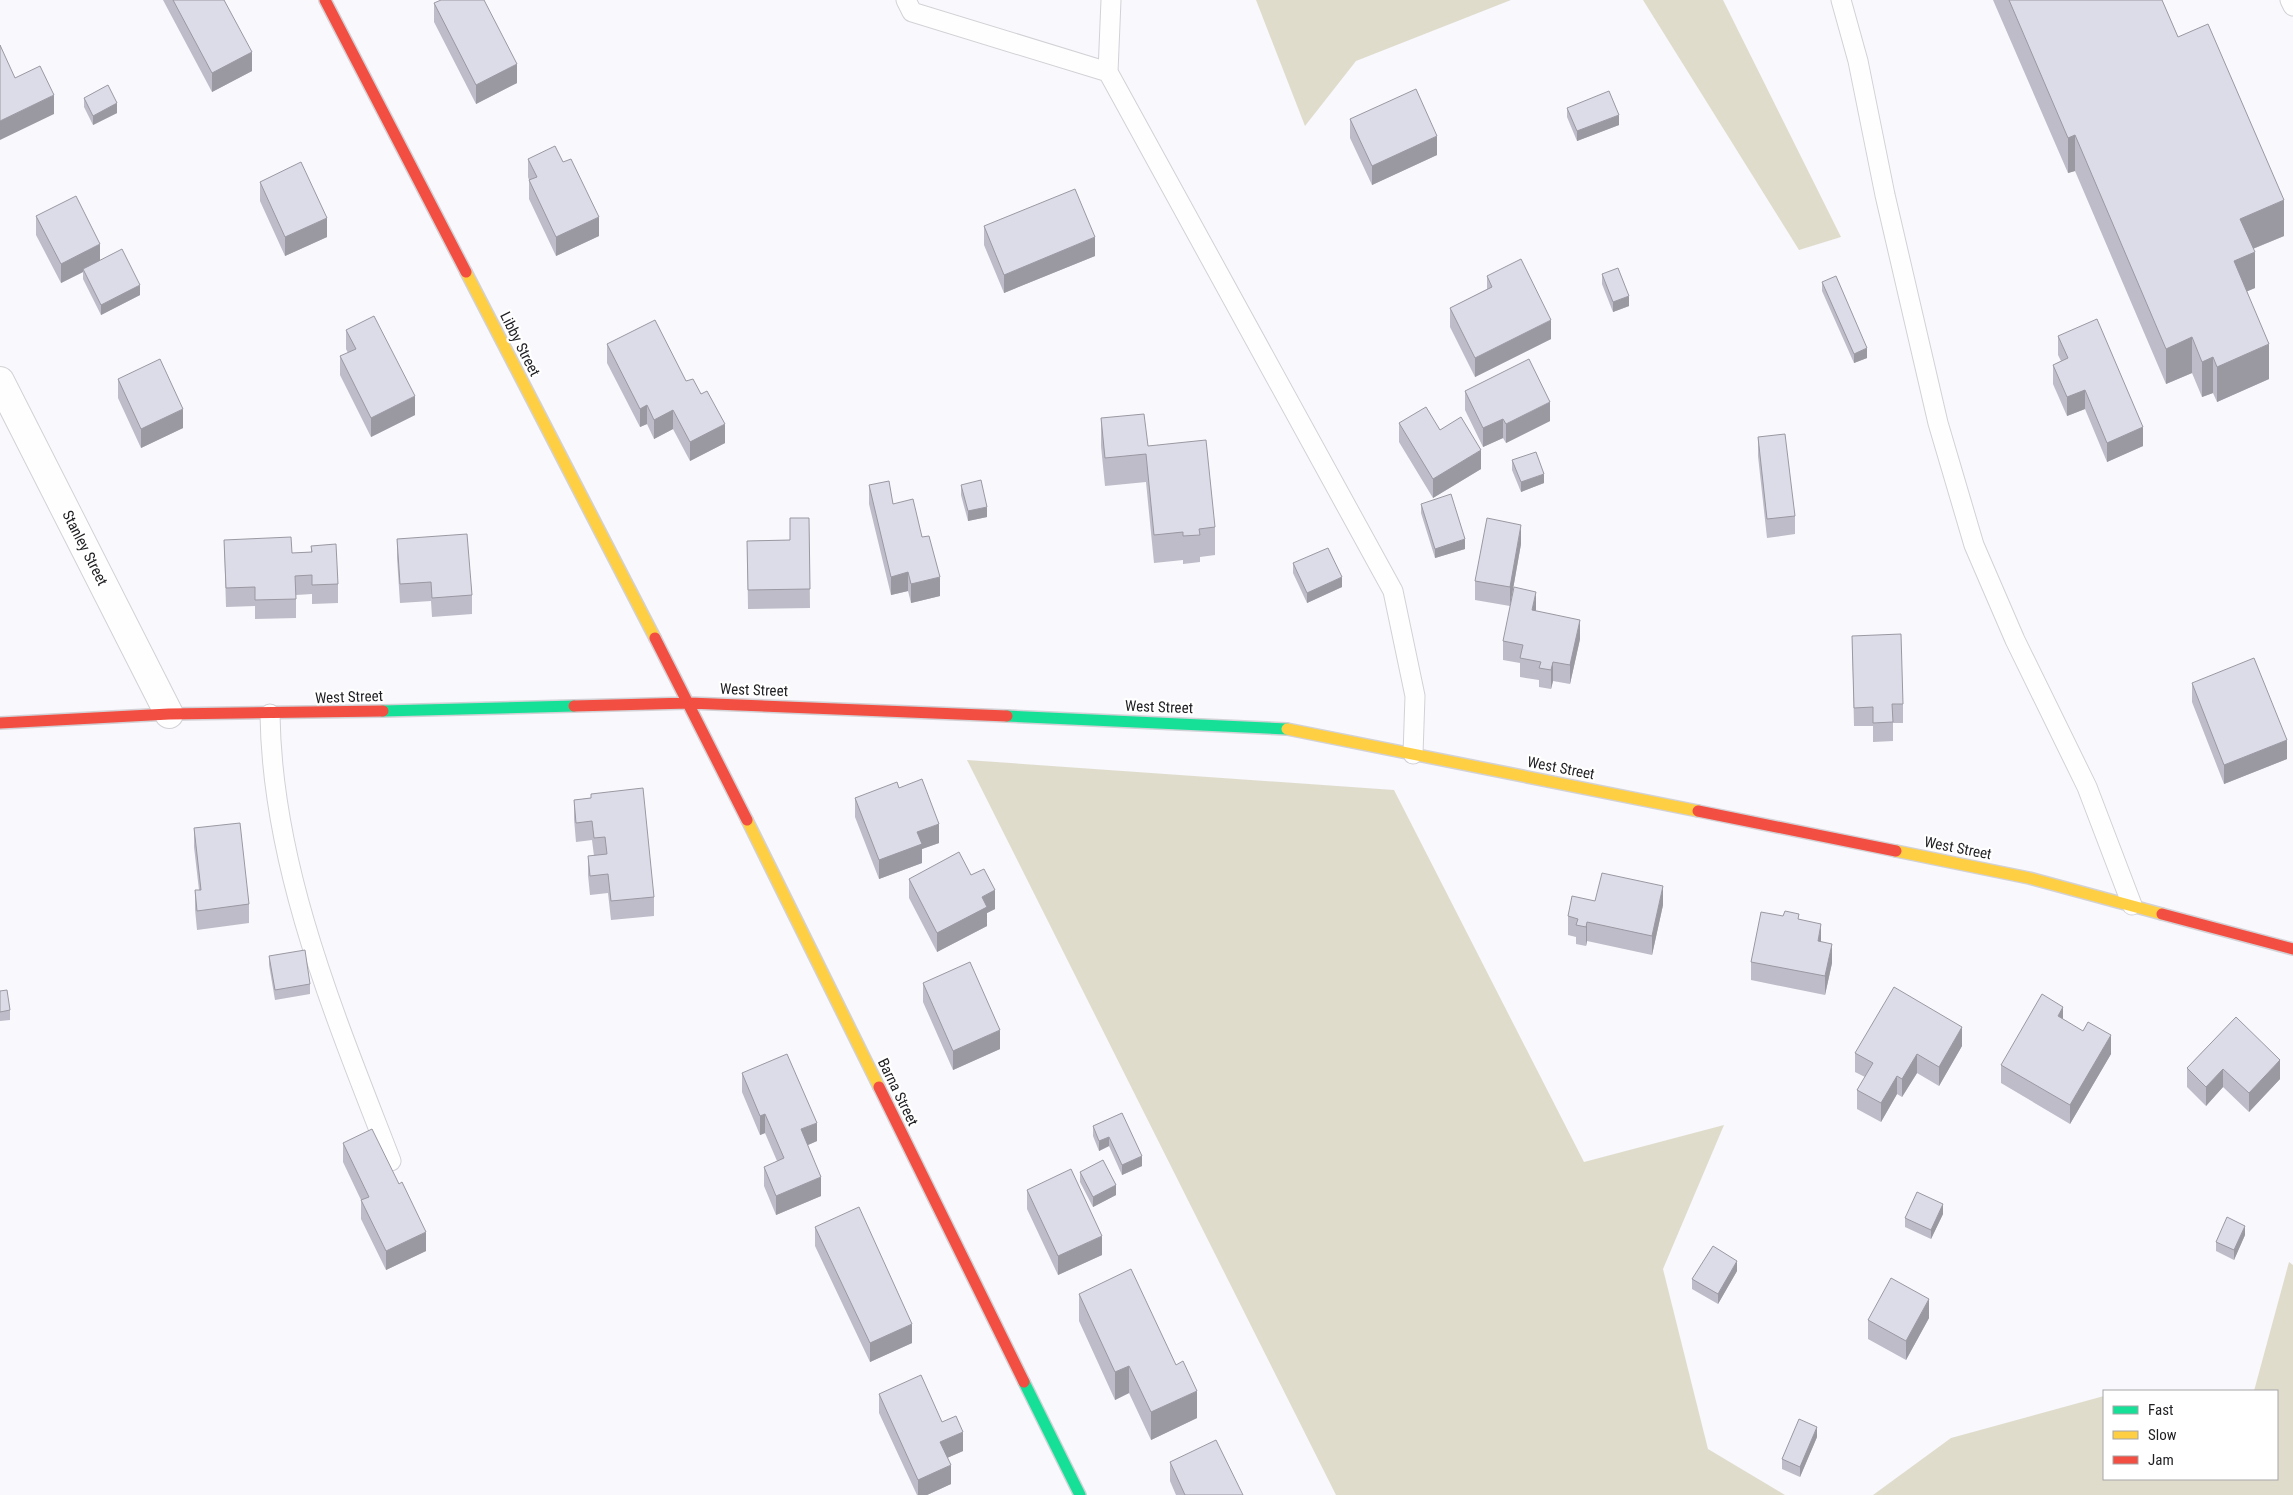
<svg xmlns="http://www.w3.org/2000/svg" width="2293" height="1495" font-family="'Roboto Condensed',sans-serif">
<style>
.green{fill:#e0dccc}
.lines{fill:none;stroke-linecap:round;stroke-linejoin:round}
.lane-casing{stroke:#d2d2d6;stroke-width:21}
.street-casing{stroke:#d2d2d6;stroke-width:30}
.fast-casing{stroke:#d2d2d6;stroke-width:14}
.slow-casing{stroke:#d2d2d6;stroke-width:14}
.jam-casing{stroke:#d2d2d6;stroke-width:14}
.lane{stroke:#fefeff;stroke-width:19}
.street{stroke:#fefeff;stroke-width:28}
.fast{stroke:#16e098;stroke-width:11}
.slow{stroke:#ffcf43;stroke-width:11}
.jam{stroke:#f24e42;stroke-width:11}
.wall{fill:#bdbcc8}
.shaded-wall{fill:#9a99a2}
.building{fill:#dcdbe8;stroke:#9a99a2}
.labels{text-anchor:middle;stroke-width:4.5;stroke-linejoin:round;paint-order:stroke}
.street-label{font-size:15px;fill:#1f1e22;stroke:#fff}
</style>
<rect width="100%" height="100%" fill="#f8f8fd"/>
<path class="green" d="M1256,0h255l-155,61 -51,65z
M1643,0h80l118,237 -42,13z
M967,760l427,30 190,372 140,-37 -61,144 45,180 77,46h-449z
M2289,1262l4,3v230h-420l78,-57 153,-42v83h173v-88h-23z"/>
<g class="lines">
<g class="lane-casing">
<path id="lane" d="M906,0l6,12 196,60
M1111,0l-3,72 285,519 22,105 -2,58
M1841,0l17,61 27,134 53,228 36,122 41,95 72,147 45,118
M2290,0l3,6
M270,714c2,155 66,304 121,447"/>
</g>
<g class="street-casing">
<path id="street" d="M0,381l169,333"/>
</g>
<g class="fast-casing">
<path id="fast" d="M383,711l191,-5
M1007,716l280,13
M1024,1382l56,113"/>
</g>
<g class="slow-casing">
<path id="slow" d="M466,272l189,366
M1287,729l411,82
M747,820l132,267
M1896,851l133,27 133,36"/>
</g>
<g class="jam-casing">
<path id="jam" d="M325,0l141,272
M655,638l92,182
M574,706l115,-3 318,13
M0,723l169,-9 214,-3
M1698,811l198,40
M2162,914l131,35
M879,1087l145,295"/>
</g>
<use href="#lane" class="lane"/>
<use href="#street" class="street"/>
<use href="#fast" class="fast"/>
<use href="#slow" class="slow"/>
<use href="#jam" class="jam"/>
</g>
<path class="wall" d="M163,0h61l28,71 -40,21z
M1993,0h169l16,37 106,199 -31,13 2,39 -8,3 22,88 -52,23 -4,-9 -11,4 -10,-24 -26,11 -91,-213 -7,2z
M434,3l83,80 -41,21 -42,-82z
M84,98l33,15 -24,12 -9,-18z
M1567,108l52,17 -42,16 -10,-24z
M1350,119l87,36 -65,30 -22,-47z
M528,159l71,77 -43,20 -27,-57v-19l-1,-3z
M260,182l67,55 -42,19 -25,-55z
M36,216l64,45 40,34 -39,20 -18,-36v-7l-22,11 -25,-48z
M984,226l111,30 -91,37 -20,-48z
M1602,274l27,32 -16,6 -11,-28z
M1487,276l64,63 -76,38 -25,-50v-19l37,-19z
M1822,282l45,76 -13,5 -32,-72z
M346,330l69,85 -44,22 -31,-62v-19l8,-3 -2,-4z
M2058,336l85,110 -36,16 -22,-53 -18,7 -14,-32v-19l8,-4 -3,-6z
M607,344l79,37 39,62 -35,18 -17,-32 -19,10 -7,-15 -7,3 -33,-64z
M118,379l65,49 -42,20 -23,-50z
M1465,391l85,30 -44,22 -3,-5 -20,9 -18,-37z
M1101,418l47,28 67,81v28l-15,2v5l-17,2v-4l-29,3 -8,-81 -41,4 -4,-40z
M1399,423l41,7 41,39 -48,29 -34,-56z
M1758,437l37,79v18l-28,4 -9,-82z
M1512,460l32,23 -23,9 -9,-22z
M869,485l53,52 18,59 -29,7 -3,-12 -17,4 -22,-91z
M961,485l26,32 -19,4 -7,-26z
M1421,504l44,45 -30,9 -14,-45z
M790,518h19l1,90 -62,1 -1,-68 43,-1z
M397,539l75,56v19l-40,3 -1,-16 -31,2 -3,-45z
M224,540l68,13 19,-1v-6l27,38v19l-26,1v-10l-16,1v23l-41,1v-13l-29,1z
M1521,544l-11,62 -35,-6v-19z
M1293,563l49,24 -35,16 -14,-30z
M1536,611l44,28 -10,45 -17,-3 -2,8 -12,-2v-7l-19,-3v-14l-17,-3v-19z
M1852,636l51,68v19h-10v18l-20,1v-16h-19z
M2192,683l95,76 -63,25 -32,-82z
M899,788l40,55 -17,6v14l-43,16 -24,-62v-19z
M591,794l63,103v19l-43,4 -3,-27 -18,2 -2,-20v-19h6l-2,-16 -16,2 -2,-23v-19l17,-2z
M194,828l55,76v19l-52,7 -2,-21v-19h4l-5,-43z
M971,875l24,34 -8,4v13l-50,26 -28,-54v-19z
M1595,901l68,4 -11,50 -65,-14 -1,5 -10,-2v-7l-8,-2v-19z
M1799,920l22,22 11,21 -7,32 -74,-15v-18z
M269,956l41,28v10l-35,6 -6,-35z
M923,983l77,66 -47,21 -30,-68z
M0,991l10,19v10l-10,1z
M2236,1017l44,62 -31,33 -26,-25 -17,19 -19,-19v-19z
M2063,1019l48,35 -41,70 -69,-41v-18z
M1962,1046l-23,40 -22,-13 -15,24 -5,-3 -16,28 -24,-13v-19l8,-13 -10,-5v-19z
M742,1073l75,68 -9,4 13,51 -45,19 -12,-29v-19l13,-6 -12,-28 -5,2 -18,-43z
M1122,1113l20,53 -20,9 -13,-29 -10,5 -6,-15v-10z
M343,1143l83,108 -40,19 -25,-51v-19l-18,-38z
M1080,1172l36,23 -23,12 -13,-25z
M1027,1190l75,65 -44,20 -31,-66z
M1943,1214l-12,25 -26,-12v-9z
M815,1227l97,116 -42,19 -55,-116z
M2245,1235l-11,25 -18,-9v-9z
M1737,1271l-19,33 -26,-15v-10z
M1079,1294l118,124 -46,22 -22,-47 -14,7 -36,-79z
M1929,1318l-23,42 -38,-21v-19z
M879,1394l63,28 21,29 -16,7 4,26 -24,11h-10l-38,-82z
M1817,1437l-17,40 -18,-8v-10z
M1170,1462l73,33h-67l-6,-14z"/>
<path class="shaded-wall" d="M252,52v19l-40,21v-19z
M517,64v19l-41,21v-19z
M54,95v19l-54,26v-19z
M117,103v10l-24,12v-9z
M1619,115v10l-42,16v-10z
M2075,135v36l-7,2v-35z
M1437,136v19l-65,30v-19z
M2284,200v36l-44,18v-35z
M599,217v19l-43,20v-19z
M327,218v19l-42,19v-19z
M1095,237v19l-91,37v-18z
M100,244v19l-17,6v3l-22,11v-19z
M2255,252v36l-21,9v-36z
M140,285v10l-39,20v-10z
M1629,296v10l-16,6v-10z
M1551,320v19l-76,38v-19z
M2192,337v36l-26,11v-35z
M2269,344v35l-52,23v-35z
M1867,348v10l-13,5v-9z
M2213,357v36l-11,4v-35z
M2085,390v19l-18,7v-19z
M415,396v19l-44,22v-19z
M1550,402v19l-44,22v-19z
M647,405v19l-7,3v-18z
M183,409v19l-42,20v-19z
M673,410v19l-19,10v-19z
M1503,419v19l-20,9v-19z
M725,424v19l-35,18v-19z
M2143,427v19l-36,16v-19z
M1481,450v19l-48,29v-19z
M1544,474v9l-23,9v-10z
M987,507v10l-19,4v-10z
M1521,525v19l-11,62v-19z
M1465,539v10l-30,9v-9z
M908,572v19l-17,4v-18z
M940,577v19l-29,7v-19z
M1342,577v10l-35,16v-10z
M1536,592v18l-4,19v-19z
M1580,620v19l-10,45v-19z
M1553,662v19l-2,8v-19z
M2287,740v19l-63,25v-19z
M939,824v19l-17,6v14l-43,16v-19l38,-28z
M1663,886v19l-11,50v-19z
M995,890v19l-8,4v13l-50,26v-19l45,-36z
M1587,922v19l-1,5v-19z
M1821,924v19l-3,-2z
M1832,944v19l-7,32v-19z
M2063,1007v19l-5,-10z
M1962,1027v19l-23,40v-19z
M1000,1030v19l-47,21v-19z
M2111,1035v19l-41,70v-19z
M1917,1054v19l-15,24v-18z
M2280,1060v19l-31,33v-19z
M2223,1069v18l-17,19v-19z
M1897,1076v18l-16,28v-19z
M765,1114v19l-5,2v-19z
M817,1123v18l-16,7v-19z
M1109,1137v9l-10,5v-10z
M1142,1156v10l-20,9v-10z
M821,1177v19l-45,19v-19z
M1116,1185v10l-23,12v-10z
M1943,1204v10l-12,25v-9z
M2245,1226v9l-11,25v-10z
M426,1232v19l-40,19v-19z
M1102,1236v19l-44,20v-19z
M1737,1261v10l-19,33v-10z
M1929,1299v19l-23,42v-19z
M912,1324v19l-42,19v-19z
M1129,1366v27l-14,7v-28z
M1197,1391v27l-46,22v-28z
M1817,1427v10l-17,40v-10z
M963,1432v19l-23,10v-19z
M951,1465v19l-24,11h-9v-15z"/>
<path class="building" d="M173,0h51l28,52 -40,21z
M441,0h43l33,64 -41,21 -42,-82z
M2009,0h153l16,37 30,-13 76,176 -44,19 15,33 -21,9 35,83 -52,23 -4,-10 -11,5 -10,-25 -26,12 -91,-214 -7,3z
M0,45l15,33 25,-12 14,29 -54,26z
M108,85l9,18 -24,13 -9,-18z
M1416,89l21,47 -65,30 -22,-47z
M1609,91l10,24 -42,16 -10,-23z
M555,146l8,16 8,-3 28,58 -43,20 -27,-57 8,-3 -9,-18z
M301,162l26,56 -42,19 -25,-55z
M1075,189l20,48 -91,38 -20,-49z
M76,196l24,48 -39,20 -25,-48z
M122,249l18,36 -39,20 -18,-36z
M1521,259l30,61 -76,38 -25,-50 42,-21 -5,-11z
M1618,268l11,28 -16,6 -11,-28z
M1836,276l31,72 -13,6 -32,-72z
M374,316l41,80 -44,22 -31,-62 16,-7 -10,-19z
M2097,319l46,108 -36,16 -22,-53 -18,7 -14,-32 15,-7 -10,-22z
M655,320l31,61 7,-2 8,15 6,-3 18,33 -35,18 -17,-32 -19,10 -7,-15 -7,4 -33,-65z
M160,359l23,50 -42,20 -23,-50z
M1529,359l21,43 -44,22 -3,-5 -20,9 -18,-37z
M1426,407l14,23 21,-13 20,33 -48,29 -34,-56z
M1144,414l4,32 58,-6 9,87 -16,2 1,6 -17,1v-4l-29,3 -8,-81 -41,4 -4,-40z
M1785,434l10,82 -28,3 -9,-82z
M1536,452l8,22 -23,8 -9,-22z
M981,480l6,27 -19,4 -7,-26z
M889,481l4,23 20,-5 9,38 7,-1 11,41 -29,7 -3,-12 -17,5 -22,-92z
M1451,494l14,45 -30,10 -14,-45z
M790,518h19l1,71 -62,1 -1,-49 43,-1z
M1487,518l34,7 -11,62 -35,-6z
M467,534l5,61 -40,3 -1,-16 -31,2 -3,-45z
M291,537l1,16 20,-1 -1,-6 25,-2 2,40 -26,1v-10l-17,1 1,23 -41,1v-13l-29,1 -2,-48z
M1328,548l14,29 -35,16 -14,-30z
M1514,587l22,5 -4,18 48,10 -10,45 -17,-3 -2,8 -12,-2 2,-6 -21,-4 3,-13 -20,-4z
M1901,634l2,70h-11l1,18 -20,1v-16l-19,1 -2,-72z
M2254,658l33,82 -63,25 -32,-82z
M922,779l17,45 -22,8 5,12 -43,16 -24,-62 42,-16 2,6z
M643,788l11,109 -43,4 -3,-27 -18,2 -2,-20 19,-2 -2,-17 -11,1 -2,-17 -16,2 -2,-23 17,-2v-4z
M240,823l9,81 -52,7 -2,-21h6l-7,-62z
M959,852l12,23 13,-6 11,21 -13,7 5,10 -50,26 -28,-54z
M1602,873l61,13 -11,50 -65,-14 -1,5 -10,-2 2,-6 -10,-3 4,-20 23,5z
M1785,911l14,3 -1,5 23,5 -3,17 14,3 -7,32 -74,-14 10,-50 22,4z
M305,950l5,34 -35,6 -6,-34z
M970,962l30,68 -47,21 -30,-68z
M1894,987l68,40 -23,40 -22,-13 -15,25 -5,-3 -16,27 -24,-13 16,-27 -18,-10z
M7,990l3,20 -10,2v-21z
M2042,994l21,13 -5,9 25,15 5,-9 23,13 -41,70 -69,-40z
M2236,1017l44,43 -31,33 -26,-24 -17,18 -19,-19z
M787,1054l30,69 -16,6 20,48 -45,19 -12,-29 20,-9 -19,-44 -5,2 -18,-43z
M1122,1113l20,43 -20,9 -13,-28 -10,4 -6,-15z
M372,1129l27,55 3,-2 24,50 -40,19 -25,-51 8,-3 -26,-54z
M1103,1160l13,25 -23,12 -13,-25z
M1071,1169l31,67 -44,20 -31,-66z
M1917,1192l26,12 -12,26 -26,-12z
M859,1207l53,117 -42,19 -55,-116z
M2227,1217l18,9 -11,24 -18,-8z
M1713,1246l24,15 -19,33 -26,-15z
M1131,1269l45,96 7,-4 14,30 -46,21 -22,-46 -14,6 -36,-78z
M1891,1278l38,21 -23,42 -38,-21z
M921,1375l21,47 14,-6 7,16 -23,10 11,23 -33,15 -39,-86z
M1799,1419l18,8 -17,40 -18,-8z
M1216,1440l27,55h-58l-15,-33z"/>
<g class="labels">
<g class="street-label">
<text transform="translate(520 344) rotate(63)" y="5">Libby Street</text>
<text transform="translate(85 548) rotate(63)" y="5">Stanley Street</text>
<text transform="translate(754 690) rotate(2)" y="5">West Street</text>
<text transform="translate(349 697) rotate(-2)" y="5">West Street</text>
<text transform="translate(1159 707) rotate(2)" y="5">West Street</text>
<text transform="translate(1561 768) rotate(11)" y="5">West Street</text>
<text transform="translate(1958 848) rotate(11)" y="5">West Street</text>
<text transform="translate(898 1092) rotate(64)" y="5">Barna Street</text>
</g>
</g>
<rect x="2103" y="1390" width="175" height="90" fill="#ffffff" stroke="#a5a5a7"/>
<rect x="2113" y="1406" width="25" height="8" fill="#16e098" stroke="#a5a5a7"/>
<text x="2148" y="1415" font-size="15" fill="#1f1e22">Fast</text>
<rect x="2113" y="1431" width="25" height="8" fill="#ffcf43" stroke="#a5a5a7"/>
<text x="2148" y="1440" font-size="15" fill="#1f1e22">Slow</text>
<rect x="2113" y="1456" width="25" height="8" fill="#f24e42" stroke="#a5a5a7"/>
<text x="2148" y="1465" font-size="15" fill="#1f1e22">Jam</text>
</svg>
